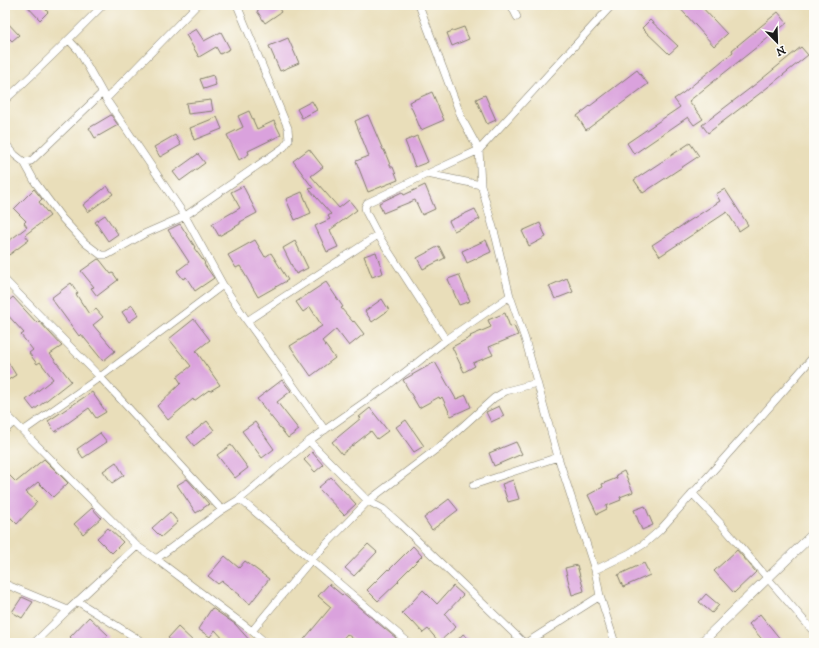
<svg xmlns="http://www.w3.org/2000/svg" width="819" height="648" font-family="'IM FELL DW Pica',serif">
<style>
.building{fill:#daa2dd}
.lines{fill:none;stroke-linecap:round;stroke-linejoin:round}
.minor-casing{stroke:#827d6b;stroke-width:8}
.tertiary-casing{stroke:#827d6b;stroke-width:10}
.minor{stroke:#fff;stroke-width:7}
.tertiary{stroke:#fff;stroke-width:9}
</style>
<rect width="100%" height="100%" fill="#fdfcf7"/>
<filter id="ink" filterUnits="userSpaceOnUse"><feTurbulence type="fractalNoise" baseFrequency=".025" numOctaves="2"/><feDisplacementMap in="SourceGraphic" scale="8" xChannelSelector="R" yChannelSelector="G"/><feConvolveMatrix kernelMatrix="1 2 1 2 8 2 1 2 1" color-interpolation-filters="sRGB"/></filter>
<filter id="wash" filterUnits="userSpaceOnUse"><feTurbulence type="fractalNoise" baseFrequency=".012" numOctaves="4" result="noise"/><feDisplacementMap in="SourceGraphic" scale="16" xChannelSelector="R" yChannelSelector="G"/><feGaussianBlur stdDeviation="0.9" result="paint"/><feColorMatrix in="noise" values="0 0 0 0 0 0 0 0 0 0 0 0 0 0 0 0 0 1.4 0 .05"/><feComposite in="paint" operator="in"/></filter>
<g filter="url(#wash)">
<rect width="100%" height="100%" fill="#e9deba"/>
<g id="blocks">
<path class="building" d="M26,5h16l6,7 -8,8z
M266,5h11l4,7 -16,11 -8,-12z
M677,5h23l27,29 -13,12z
M778,12l9,11 -98,78 14,18 -9,6 -6,-8 -54,37 -7,-11 53,-36 -6,-8 9,-6 50,-41 -1,-2z
M5,20l14,15 -7,6 -7,-7z
M650,20l28,26 -9,8 -27,-26z
M464,27l5,12 -17,7 -5,-13z
M196,29l8,12 17,-9 9,17 -10,5 -4,-7 -17,10 -13,-22z
M288,38l11,25 -19,8 -11,-25z
M801,47l7,8 -45,36 -55,42 -6,-8 55,-42z
M637,70l11,14 -62,46 -9,-14z
M213,75l3,10 -12,4 -4,-10z
M432,92l12,28 -23,10 -12,-28z
M485,95l11,25 -9,4 -11,-25z
M211,100l2,11 -25,3 -2,-11z
M312,101l5,9 -15,8 -5,-9z
M249,111l8,18 17,-8 7,14 -33,16 1,3 -10,6 -12,-25 16,-8 -5,-11z
M111,115l7,10 -23,13 -6,-10z
M368,115l15,35h1l7,17h2l5,13 -30,12 -12,-31 13,-5 -14,-35z
M217,117l5,12 -28,11 -4,-12z
M175,135l6,10 -21,12 -6,-10z
M417,136l11,26 -13,5 -10,-26z
M690,143l9,13 -56,37 -9,-13z
M309,149l14,18 -12,9 28,32 10,-8 8,10 -27,20 8,17 -11,5 -12,-26 15,-7 -2,-3 3,-2 -22,-25 4,-1 -20,-27z
M198,154l7,9 -25,18 -7,-9z
M425,185l10,24 -13,6 -7,-15 -32,13 -4,-10 23,-11 2,3z
M107,186l6,8 -25,18 -5,-7z
M243,186l14,27 -17,9v2l-21,12 -7,-12 28,-16 -9,-16z
M34,189l8,10 -3,3 11,14 -25,19 4,5 -20,15 -4,-5v-6l22,-17 -3,-4 2,-2 -12,-12z
M725,189l23,36 -9,6 -12,-19 -67,44 -8,-11 68,-44 -4,-7z
M302,192l9,21 -16,7 -9,-21z
M475,209l5,10 -26,12 -5,-10z
M105,215l13,19 -10,7 -13,-19z
M540,223l6,14 -17,9 -7,-15z
M180,224l15,23 -1,1 11,15 -1,1 10,14 -19,13 -9,-14 -3,2 -6,-8 12,-9 -21,-32z
M255,240l10,17 6,-4 17,27 -30,17 -18,-31 -4,2 -8,-13z
M486,240l5,12 -24,11 -5,-12z
M295,241l13,27 -12,6 -13,-26z
M439,246l6,12 -22,11 -6,-11z
M376,252l7,21 -11,4 -8,-21z
M98,259l2,1 11,14 2,-1 5,7 -21,16 -6,-8 3,-1 -13,-16z
M459,275l11,26 -11,4 -11,-26z
M567,278l6,14 -18,7 -6,-13z
M326,282l17,25 -2,1 12,14 1,-1 10,13 -15,12 -13,-17 -14,12 13,17 -24,18 -21,-30 32,-20 -12,-19 -7,5 -7,-10z
M71,283l7,10 -2,1 13,20 7,-5 7,8 -10,8 22,26 -12,10 -22,-27 -2,2 -28,-38z
M13,297l24,26 2,-2 23,25 -12,8 21,27 -37,29 -8,-10 27,-21 -13,-17 -3,2 -8,-11 4,-3 -12,-15 3,-2 -19,-21v-8z
M382,299l7,11 -17,12 -7,-11z
M132,305l7,10 -10,7 -7,-10z
M505,313l5,14 4,-1 4,9 -29,12 4,8 -20,8 2,3 -11,6 -12,-25 19,-10 -1,-1 21,-9 -3,-7z
M194,319l16,21 -14,11 24,34 -10,6 -1,-1 -15,11 -1,-2 -25,21 -11,-14 24,-23 -4,-6 14,-11 -22,-27z
M5,357l11,18 -11,7z
M435,362l21,37 10,-4 5,12 -20,9 -9,-19 -2,2 -1,-2 -20,11 -16,-28z
M282,380l9,11 -14,11 22,28 -11,8 -31,-39z
M92,392l14,20 -10,6 -7,-10 -34,24 -7,-11z
M499,406l5,10 -13,6 -5,-10z
M370,408l18,23 -11,8 -6,-8 -29,23 -10,-12 29,-24 -2,-1z
M406,420l18,26 -10,6 -18,-25z
M207,421l7,9 -20,16 -7,-9z
M255,422l19,27 -12,9 -20,-27z
M100,433l7,9 -24,16 -6,-9z
M516,442l6,12 -28,12 -5,-13z
M231,445l17,23 -13,10 -18,-23z
M312,452l11,13 -8,7 -11,-12z
M44,459l24,24 -15,14 -15,-15 -12,10 11,10 -20,22 -12,-12v-41l11,11z
M116,462l8,13 -12,8 -9,-12z
M624,471l9,21 -13,5 1,3 -15,6 1,3 -10,5 -9,-19 15,-8 -1,-3 15,-6 -1,-3z
M331,477l25,27 -12,11 -26,-27z
M187,479l22,25 -13,9 -19,-28z
M513,480l6,19 -11,3 -6,-18z
M449,499l9,11 -26,20 -8,-12z
M645,506l8,19 -11,5 -8,-20z
M92,508l9,10 -18,16 -9,-10z
M170,512l8,10 -17,15 -9,-9z
M108,528l15,14 -11,11 -15,-15z
M368,544l9,8 -23,24 -9,-8z
M413,546l9,10 -24,24 1,1 -21,20 -11,-11 21,-21 1,1z
M737,550l19,22 -22,21 -20,-22z
M225,556l14,12 6,-7 24,18 -19,25 -11,-8 1,-1 -18,-14 -4,3 -10,-8z
M644,563l6,12 -27,12 -5,-12z
M577,565l7,26 -12,4 -7,-27z
M329,584l13,11 1,-1 53,44 -4,5h-34l-11,-9 -8,9h-38l30,-36 -13,-11z
M453,586l10,9 -18,19 11,13 -17,15 -11,-13 -5,4 -10,-11 -1,1 -10,-10 21,-23 14,14z
M706,594l13,11 -7,8 -13,-11z
M22,597l11,5 -11,16 -10,-6z
M212,608l23,16 17,19h-25l-12,-13 -5,7 -12,-8z
M760,614l21,26 -3,3h-13l-16,-19z
M89,617l19,18 -7,8h-25l-6,-6z
M178,627l17,16h-21l-6,-5z
M463,634l11,9h-19z"/>
</g>
</g>
<g filter="url(#ink)">
<use href="#blocks" fill-opacity="0" stroke="#827d6b" stroke-width="1"/>
<g class="lines">
<g class="minor-casing">
<path id="minor" d="M419,5l43,114 17,31 2,35 15,53 14,58 15,43 33,118 37,113 5,26 15,47
M511,5l6,12
M69,40l10,11 27,48 79,117 38,69 24,36 78,109
M106,99l91,-94
M5,100c34,-30 66,-63 98,-95
M5,143l10,12 9,7 11,20 26,35 24,26 16,12h6l37,-21 41,-18 99,-69 5,-7 -1,-12 -51,-123
M24,162l7,-1 71,-68
M427,174l54,11
M5,280l95,97 122,133
M247,321l131,-86
M446,340l-68,-105 -12,-23 -1,-5 2,-4 60,-29 52,-24 133,-145
M5,413l132,133 19,13 96,72 14,12
M5,430l9,-8
M23,431l77,-54 123,-92
M309,441l59,60 15,8 15,13 126,121
M473,485l85,-28
M692,493l29,31 93,108
M240,499l169,144
M156,559l66,-49 18,-11 69,-58 77,-54 60,-47 64,-44
M595,570l35,-17 14,-9 16,-14 84,-94 70,-80
M5,584l63,26
M77,601l67,42
M252,631l59,-71 57,-59 75,-57 51,-46 12,-7 31,-8
M34,643l34,-33 69,-64
M526,643l74,-47"/>
</g>
<g class="tertiary-casing">
<path id="tertiary" d="M701,643l113,-110"/>
</g>
<use href="#minor" class="minor"/>
<use href="#tertiary" class="tertiary"/>
</g>
</g>
<rect width="819" height="648" fill="none" stroke="#fdfcf7" stroke-width="20"/>
<g transform="translate(777 42) rotate(157)" stroke="#fdfcf7" stroke-width="3" paint-order="stroke">
<path d="M0-3L7 15L0 10L-7 15Z" fill="#1c1c1c"/>
<text y="-6" font-size="11" font-weight="bold" text-anchor="middle" fill="#1c1c1c">N</text>
</g>
</svg>
